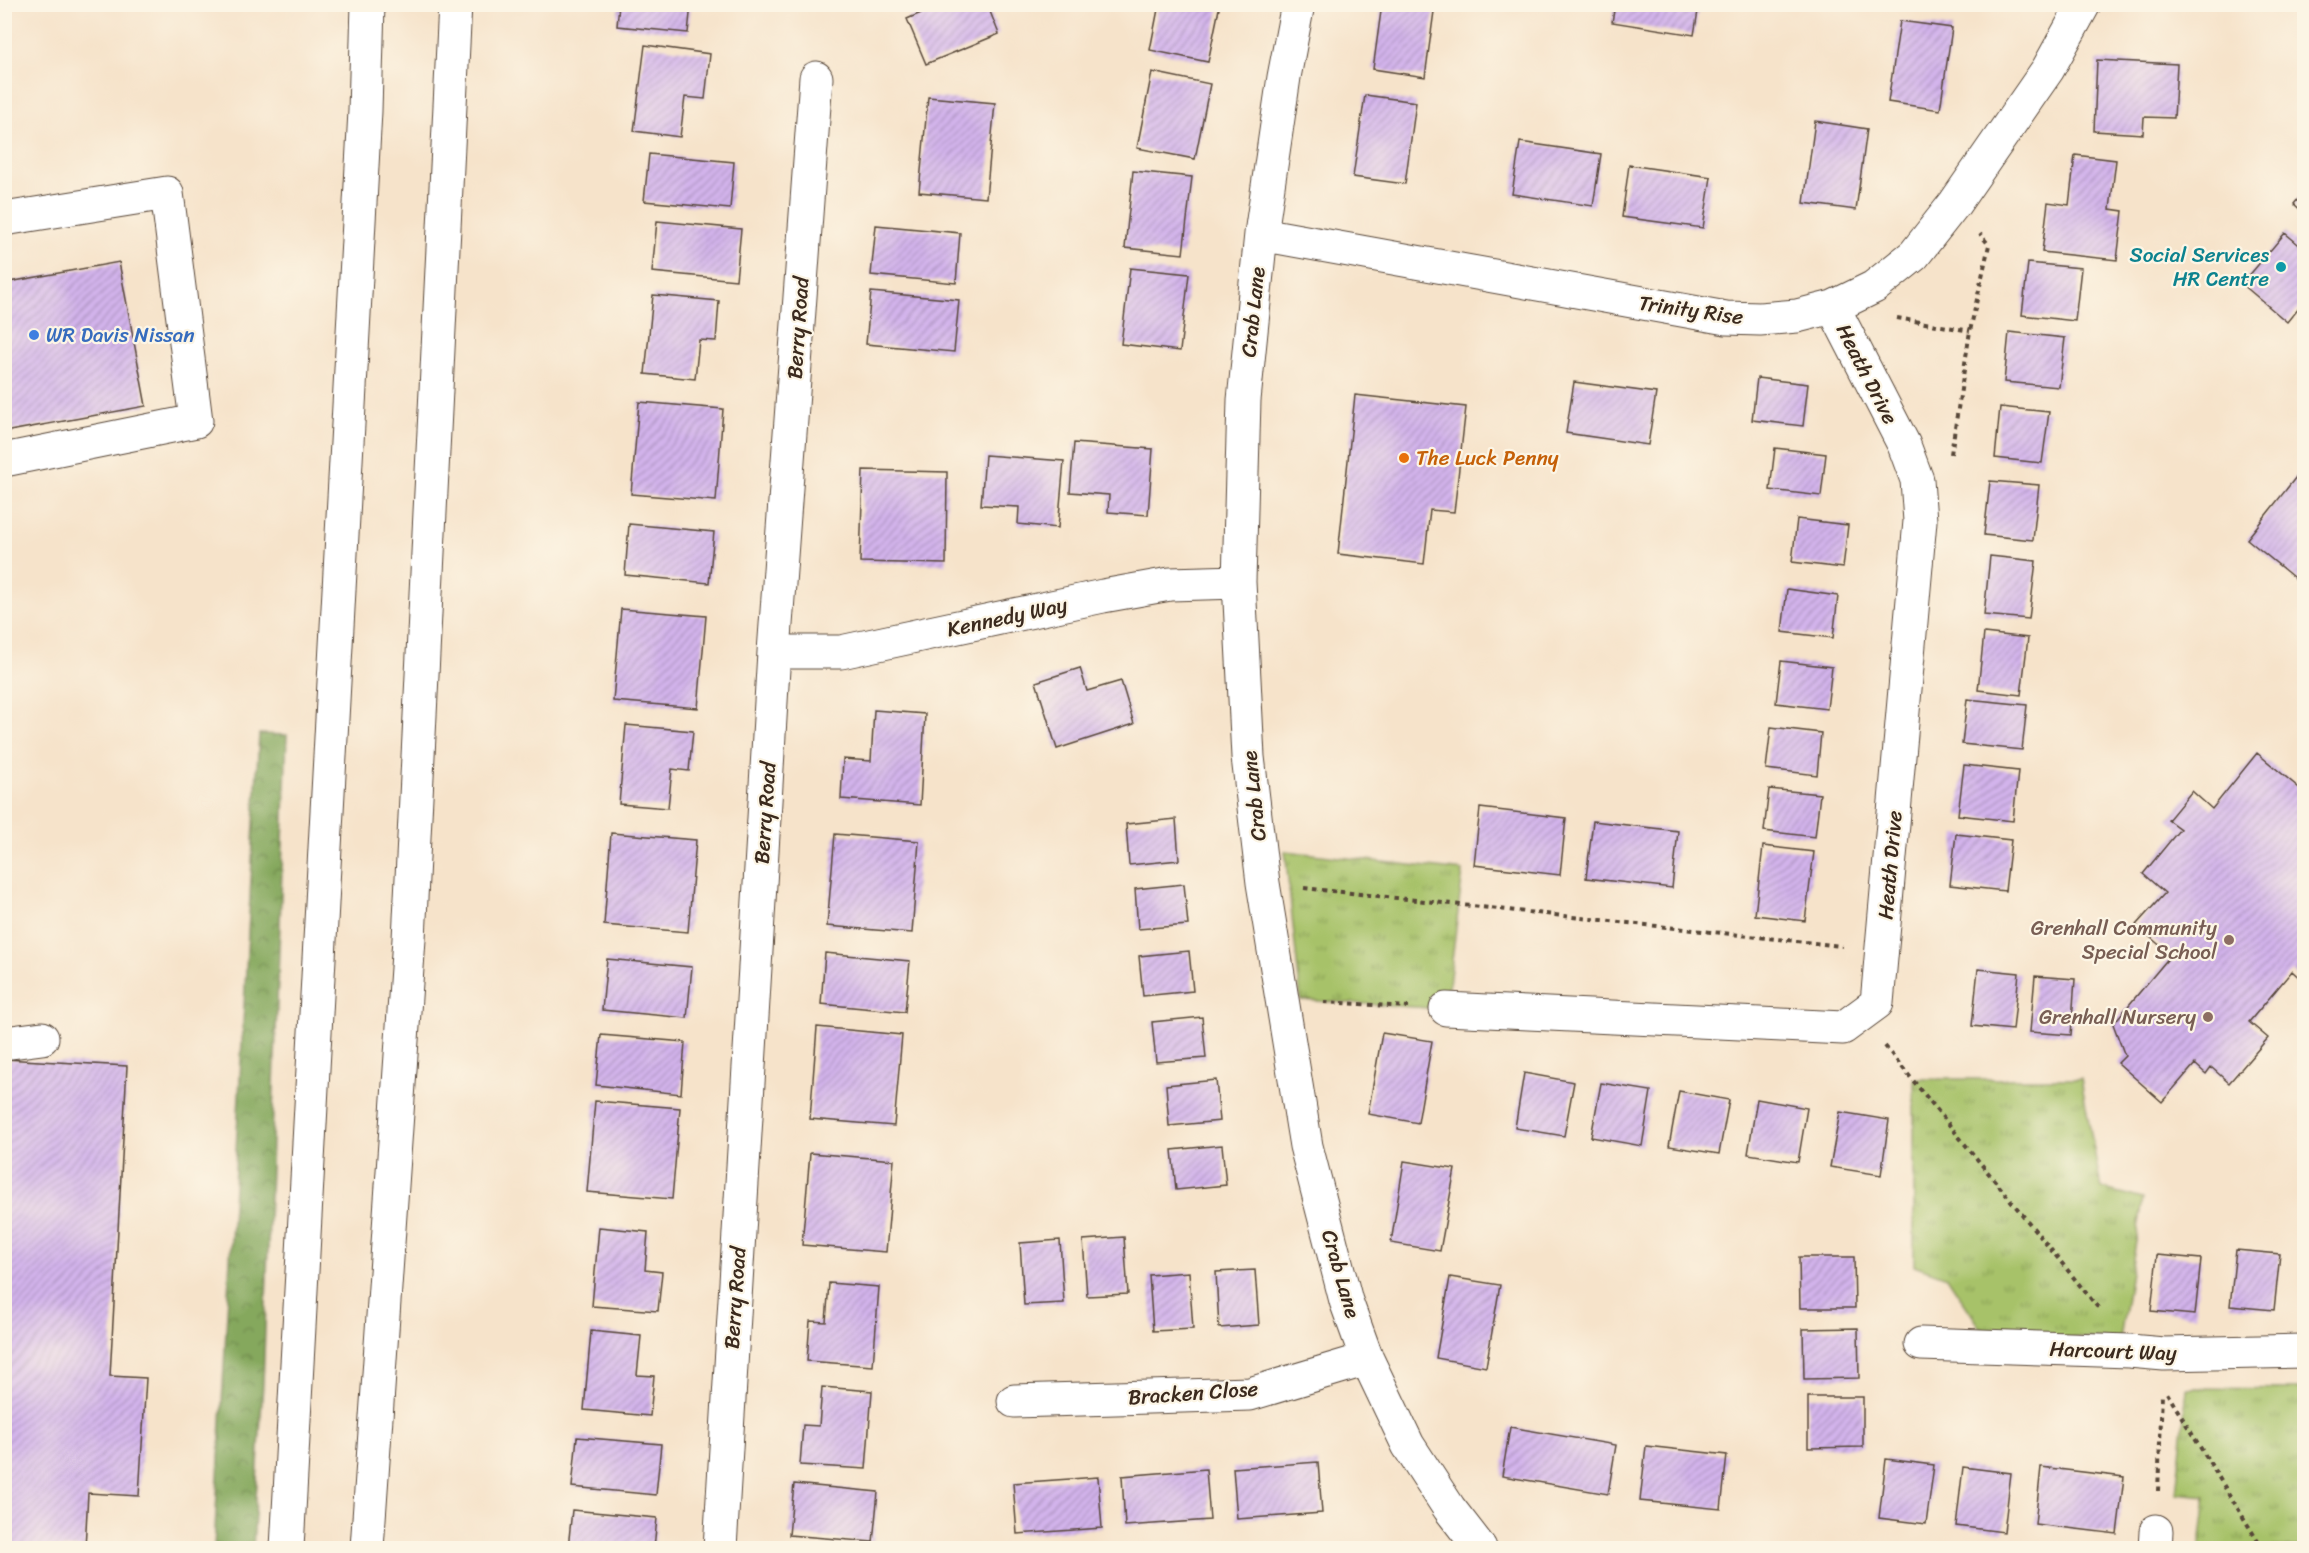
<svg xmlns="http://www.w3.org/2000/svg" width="2309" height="1553" font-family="Sriracha,sans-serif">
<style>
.grass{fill:url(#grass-tufts);stroke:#717644;stroke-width:1.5}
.forest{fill:url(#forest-crowns);stroke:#60693e;stroke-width:1.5}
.building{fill:url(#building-hatch)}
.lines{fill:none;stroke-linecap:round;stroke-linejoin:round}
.minor-casing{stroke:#574638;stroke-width:35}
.highway-casing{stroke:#574638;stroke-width:35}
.path{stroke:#574638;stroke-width:4;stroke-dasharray:4.5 4.5;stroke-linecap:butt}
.minor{stroke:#fff;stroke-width:33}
.highway{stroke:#fff;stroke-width:33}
.culture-dot{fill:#0f9aa8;stroke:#fcf5e5;stroke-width:2}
.shop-dot{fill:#3f7fe0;stroke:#fcf5e5;stroke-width:2}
.food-dot{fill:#e8710a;stroke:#fcf5e5;stroke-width:2}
.education-dot{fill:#8d6e63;stroke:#fcf5e5;stroke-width:2}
.labels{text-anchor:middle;stroke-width:4.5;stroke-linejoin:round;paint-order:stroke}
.culture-label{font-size:21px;fill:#0d838f;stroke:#fcf5e5;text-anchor:end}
.street-label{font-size:21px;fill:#3b2a1e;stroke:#fcf5e5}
.shop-label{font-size:21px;fill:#366cbe;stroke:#fcf5e5;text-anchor:start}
.food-label{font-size:21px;fill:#c56008;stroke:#fcf5e5;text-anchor:start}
.education-label{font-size:21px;fill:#785e54;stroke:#fcf5e5;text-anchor:end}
</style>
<defs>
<pattern id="grass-tufts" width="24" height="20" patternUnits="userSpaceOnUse" patternTransform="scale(1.5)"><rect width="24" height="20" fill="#a7c269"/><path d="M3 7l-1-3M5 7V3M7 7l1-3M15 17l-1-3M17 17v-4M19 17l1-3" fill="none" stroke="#899e56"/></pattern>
<pattern id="forest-crowns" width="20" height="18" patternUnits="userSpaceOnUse" patternTransform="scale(1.5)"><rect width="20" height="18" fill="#85a85d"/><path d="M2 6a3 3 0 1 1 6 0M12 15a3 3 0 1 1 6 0" fill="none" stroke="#6e894c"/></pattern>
<pattern id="building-hatch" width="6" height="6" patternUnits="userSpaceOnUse" patternTransform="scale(1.5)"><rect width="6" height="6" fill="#d3b4ec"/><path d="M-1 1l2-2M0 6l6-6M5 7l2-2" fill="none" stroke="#ac93bf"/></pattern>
</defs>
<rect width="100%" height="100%" fill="#fcf5e5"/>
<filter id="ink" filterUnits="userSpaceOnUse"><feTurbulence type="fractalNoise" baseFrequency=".0167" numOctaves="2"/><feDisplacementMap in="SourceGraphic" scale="12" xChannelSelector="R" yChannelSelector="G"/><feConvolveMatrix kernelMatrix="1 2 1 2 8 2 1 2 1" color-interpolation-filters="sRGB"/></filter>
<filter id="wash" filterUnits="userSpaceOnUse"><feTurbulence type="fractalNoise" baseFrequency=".008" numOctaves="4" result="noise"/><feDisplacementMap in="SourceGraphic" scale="24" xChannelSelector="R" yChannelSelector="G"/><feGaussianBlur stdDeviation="1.35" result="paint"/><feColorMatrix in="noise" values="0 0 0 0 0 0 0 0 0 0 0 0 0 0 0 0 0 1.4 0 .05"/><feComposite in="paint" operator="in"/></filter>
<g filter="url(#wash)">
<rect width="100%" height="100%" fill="#f6e3ca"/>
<path class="grass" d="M1285,851l178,20 -17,138 -145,-9z
M1914,1079h167l20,109 42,11 -23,140 -134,-3 -39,-59 -33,-12z
M2187,1388l117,1v159h-104l6,-52 -30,-3z"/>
<path class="forest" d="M259,734l28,1 -24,648 -10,165h-39z"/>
<g id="blocks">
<path class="building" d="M619,4h72l-3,29 -71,-7z
M942,4h45l12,30 -73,30 -19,-45z
M1159,4h61l-12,58 -58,-12z
M1382,4h53l-10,73 -52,-8z
M1615,5h84l-5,30 -82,-13z
M1900,21l52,7 -12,82 -52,-8z
M645,45l65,9 -5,45 -20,-2 -5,40 -46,-6z
M2097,60l80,4 -3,54 -30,-1 -1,17 -49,-3z
M1152,72l58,12 -15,75 -58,-11z
M1365,95l51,7 -11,82 -52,-7z
M928,97l67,6 -9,95 -67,-6z
M1815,121l52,8 -11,81 -52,-7z
M1520,142l81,12 -8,52 -81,-12z
M649,154l85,8 -4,47 -86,-8z
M2075,155l41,5 -6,49 13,2 -6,49 -75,-8 6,-50 21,3z
M1629,165l82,12 -8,51 -81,-11z
M1133,171l59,6 -9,77 -58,-6z
M2304,192v21l-10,-9z
M657,221l84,8 -5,51 -84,-8z
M876,225l84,8 -4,50 -85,-8z
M2285,233l19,16v52l-17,21 -45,-38z
M119,262l27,144 -142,26v-149z
M2028,263l53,5 -6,53 -53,-6z
M1130,268l59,6 -9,77 -59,-7z
M871,292l88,8 -5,52 -88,-8z
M653,295l66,6 -3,40 -17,-1 -4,39 -50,-5z
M2009,332l56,6 -6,49 -55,-5z
M1757,378l51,6 -5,42 -51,-6z
M1574,382l82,11 -8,52 -82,-12z
M1355,395l111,12 -12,105 -24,-2 -6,54 -86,-10z
M639,402l84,7 -7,92 -85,-7z
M2000,407l49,5 -7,51 -47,-5z
M1074,443l79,6 -5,66 -40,-3 1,-17 -39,-3z
M1775,448l51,6 -5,42 -51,-6z
M985,455l79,6 -6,67 -40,-4 1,-17 -38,-2z
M2304,467v119l-57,-47z
M863,470l84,2 -1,92 -86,-2z
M1990,481l49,4 -6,55 -49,-5z
M1797,519l51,6 -5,43 -51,-6z
M629,524l85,8 -5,51 -84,-8z
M1990,556l46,5 -7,58 -45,-4z
M1787,589l51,7 -5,42 -51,-6z
M621,609l85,7 -8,92 -85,-7z
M1984,633l44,5 -7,57 -43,-5z
M1781,661l51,6 -5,42 -51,-6z
M1080,668l7,23 34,-10 13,43 -77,25 -21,-67z
M1967,699l60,6 -5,45 -60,-6z
M874,710l51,4 -5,91 -79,-6 2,-40 28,2z
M626,725l67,6 -4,40 -17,-2 -4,39 -49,-4z
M1771,727l50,6 -4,42 -51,-6z
M2257,753l47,39v190l-12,-11 -43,51 19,16 -39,45 -18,-16 -5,7 -11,-10 -33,38 -44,-39 7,-7 -12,-32 58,-69 -35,-30 29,-32 -22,-19 37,-45 -12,-9 24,-29 20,18z
M1964,765l54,6 -5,50 -55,-6z
M1769,789l51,5 -5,43 -51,-6z
M1480,808l86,10 -6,57 -86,-10z
M1176,819l3,41 -50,5 -3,-41z
M1593,821l85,10 -6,57 -86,-10z
M611,833l85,7 -8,92 -84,-7z
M835,834l84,7 -7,92 -85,-7z
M1956,834l55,6 -6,51 -55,-6z
M1763,846l51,6 -9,69 -50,-6z
M1184,884l4,41 -50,4 -3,-40z
M1189,951l4,40 -50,5 -4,-40z
M825,953l85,8 -5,51 -84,-8z
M607,959l85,8 -5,51 -85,-8z
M1978,969l41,4 -6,57 -41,-4z
M2035,976l40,3 -4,56 -41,-3z
M1202,1017l4,41 -50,4 -4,-40z
M817,1027l85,8 -8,91 -84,-7z
M1382,1033l50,8 -14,82 -50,-9z
M601,1035l84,7 -4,52 -85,-9z
M4,1059l123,7 -17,310 36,2 -7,118 -51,-3 -3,55h-81z
M1524,1073l50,9 -10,54 -49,-8z
M1216,1080l4,41 -51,5 -3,-41z
M1601,1083l50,8 -9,55 -51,-9z
M1679,1091l50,9 -10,54 -50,-8z
M1757,1099l50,9 -9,54 -50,-8z
M595,1101l85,7 -8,91 -85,-7z
M1840,1112l49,8 -8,55 -51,-8z
M1222,1145l4,40 -50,5 -4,-40z
M810,1153l84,7 -8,92 -84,-7z
M1404,1161l51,8 -15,82 -49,-8z
M599,1227l49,5 -3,38 17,2 -4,39 -66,-5z
M1124,1237l4,57 -41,2 -4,-56z
M1060,1240l4,63 -40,2 -4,-62z
M2236,1250l44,4 -6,56 -44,-4z
M2157,1255l44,4 -6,56 -44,-4z
M1799,1257h55l1,51h-55z
M1255,1270l4,55 -40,3 -3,-56z
M1189,1272l4,57 -40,2 -4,-56z
M1450,1277l50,8 -14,82 -50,-9z
M829,1283l50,4 -6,79 -66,-5 3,-40 16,1z
M1858,1328l1,50 -55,1 -1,-50z
M591,1331l50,5 -4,39 17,1 -4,40 -66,-6z
M822,1387l50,4 -6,78 -66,-4 3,-40 16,1z
M1808,1397h55v50l-55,1z
M1510,1427l106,18 -8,49 -106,-18z
M577,1437l84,7 -5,51 -84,-8z
M1646,1446l81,9 -6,54 -81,-8z
M1886,1459l48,6 -8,59 -47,-6z
M1318,1462l4,51 -85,6 -4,-51z
M1963,1467l48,6 -7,59 -48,-6z
M2041,1467l83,10 -7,57 -82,-10z
M1206,1469l4,51 -85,6 -3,-50z
M1098,1477l4,51 -85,6 -4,-51z
M794,1484l84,8 -5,50 -84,-7z
M572,1510l85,8 -3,30h-86z"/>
</g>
</g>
<g filter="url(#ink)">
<use href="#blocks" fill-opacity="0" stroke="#574638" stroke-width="1.5"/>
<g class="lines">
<g class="minor-casing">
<path id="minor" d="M1298,4l-14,73 -23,157 -17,166 -5,182 9,175 15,126 43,263 40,155 21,58 41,86 41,63 31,40
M4,219l163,-26 29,228 -192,39
M1261,234l465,84 34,1 37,-3 36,-9 41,-20 40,-32 41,-52 93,-134 36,-65
M774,652h67l262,-56 67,-12 69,-2
M1446,1009l397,19 34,-25 43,-482 -3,-41 -13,-35 -71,-138
M4,1043l38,-5
M1921,1344l208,7 35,3 140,-3
M1014,1401l236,-7 117,-35
M720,1548l54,-896 42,-574
M2155,1548l1,-17"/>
</g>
<g class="highway-casing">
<path id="highway" d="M287,1548l78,-1437 3,-107
M367,1548l42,-609 46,-935"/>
</g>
<path class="path" d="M1897,318l73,13
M1951,454l19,-123 19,-86 -9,-11
M1304,888l538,58
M1324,1002l85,5
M1885,1046l215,264
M2167,1393l95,155
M2158,1491l4,-97"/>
<use href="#minor" class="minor"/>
<use href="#highway" class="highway"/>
</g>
</g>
<circle class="culture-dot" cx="2281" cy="267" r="6"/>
<circle class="shop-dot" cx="34" cy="335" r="6"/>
<circle class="food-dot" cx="1404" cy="458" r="6"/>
<g class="education-dot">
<circle cx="2229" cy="940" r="6"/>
<circle cx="2208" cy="1017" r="6"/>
</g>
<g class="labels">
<g class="culture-label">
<text x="2269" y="262">Social Services<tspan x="2269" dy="24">HR Centre</tspan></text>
</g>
<g class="street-label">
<text transform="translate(1691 310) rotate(8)" y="7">Trinity Rise</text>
<text transform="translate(1253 312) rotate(-84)" y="7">Crab Lane</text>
<text transform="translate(798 328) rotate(-86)" y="7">Berry Road</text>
<text transform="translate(1867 374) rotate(63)" y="7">Heath Drive</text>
<text transform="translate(1007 617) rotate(-12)" y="7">Kennedy Way</text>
<text transform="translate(1254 796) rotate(-96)" y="7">Crab Lane</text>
<text transform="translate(765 813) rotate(-86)" y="7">Berry Road</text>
<text transform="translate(1890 865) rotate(-85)" y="7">Heath Drive</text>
<text transform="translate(1341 1274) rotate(74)" y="7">Crab Lane</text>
<text transform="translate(735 1298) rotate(-86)" y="7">Berry Road</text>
<text transform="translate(2113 1351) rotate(2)" y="7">Harcourt Way</text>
<text transform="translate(1193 1393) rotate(-4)" y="7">Bracken Close</text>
</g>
<g class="shop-label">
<text x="46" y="342">WR Davis Nissan</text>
</g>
<g class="food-label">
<text x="1416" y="465">The Luck Penny</text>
</g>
<g class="education-label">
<text x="2217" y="935">Grenhall Community<tspan x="2217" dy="24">Special School</tspan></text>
<text x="2196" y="1024">Grenhall Nursery</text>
</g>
</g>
<rect width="2309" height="1553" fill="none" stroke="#fcf5e5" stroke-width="24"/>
</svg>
